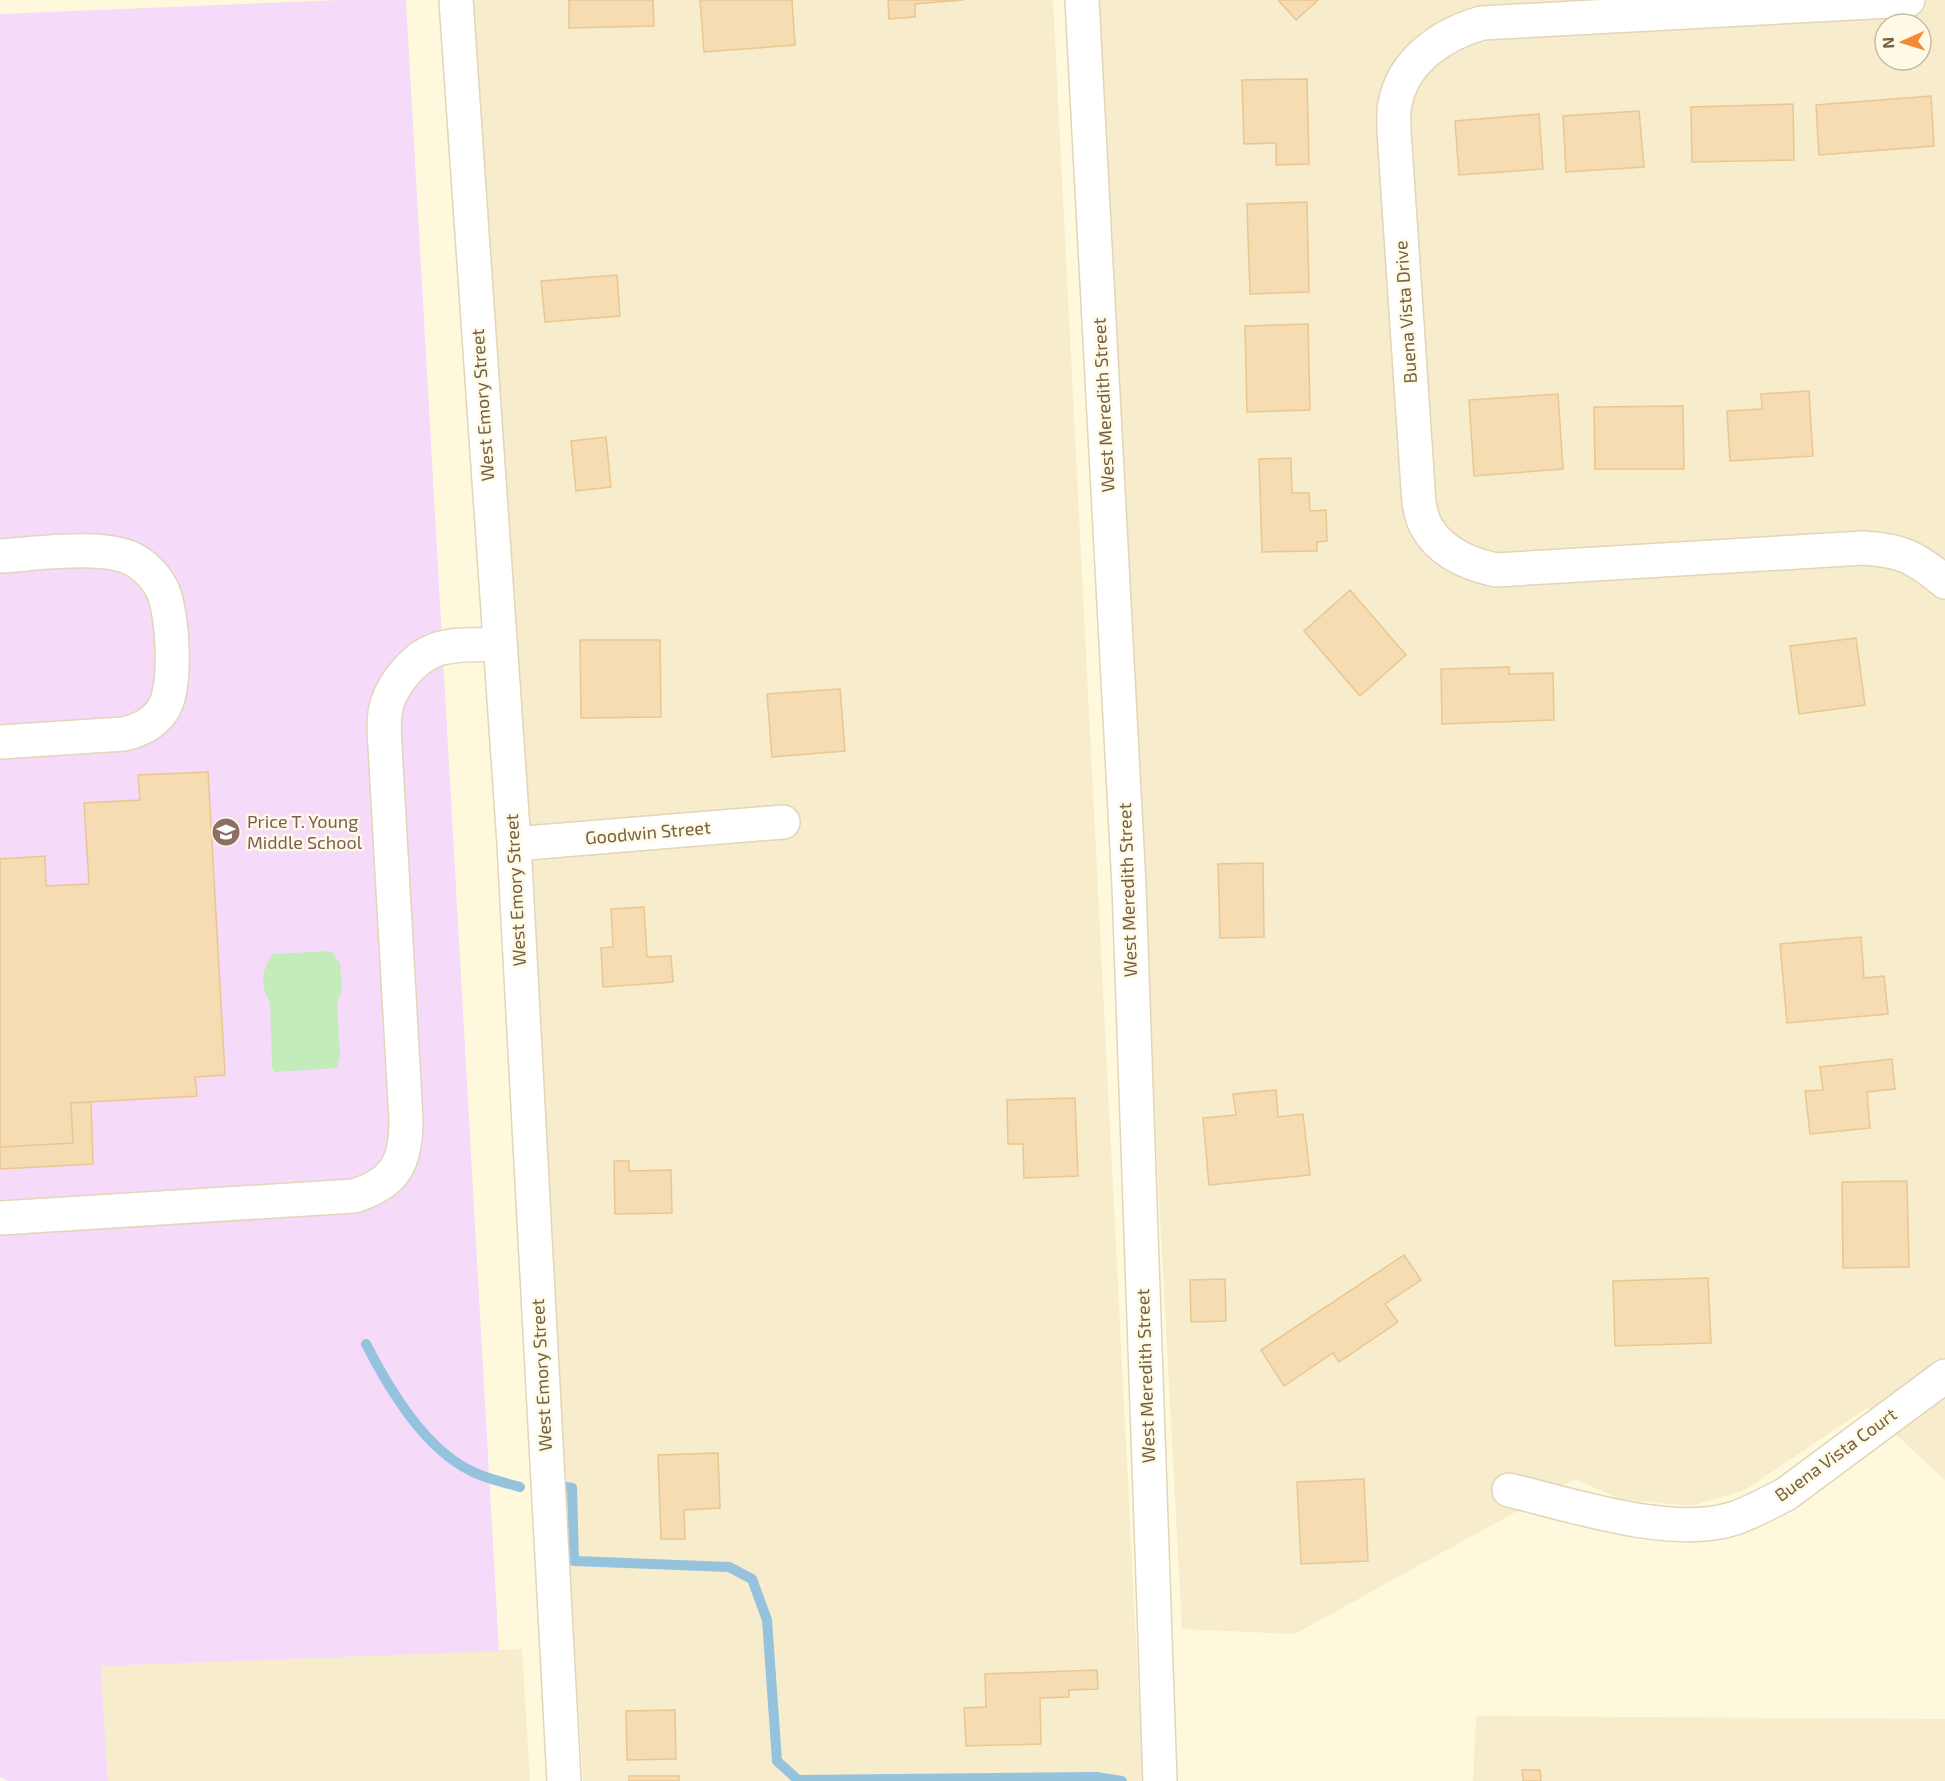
<svg xmlns="http://www.w3.org/2000/svg" width="1945" height="1781" font-family="'Exo 2',sans-serif">
<style>
.residential{fill:#f7eccb;fill-rule:evenodd}
.education{fill:#f5dafa}
.green{fill:#c4ecbb}
.lines{fill:none;stroke-linecap:round;stroke-linejoin:round}
.stream{stroke:#95c2dc;stroke-width:10}
.building{fill:#f6dcb2;stroke:#eac691;stroke-width:1.5}
.minor-casing{stroke:#e3d5b8;stroke-width:36}
.minor{stroke:#fff;stroke-width:33}
.labels{text-anchor:middle;stroke-width:5;stroke-linejoin:round;paint-order:stroke}
.street-label{font-size:18px;fill:#766044;stroke:#fffae5}
.education-label{font-size:18px;fill:#785e54;stroke:#fffae5;text-anchor:start}
</style>
<rect width="100%" height="100%" fill="#fef9dd"/>
<path class="residential" d="M471,0h582l90,1781h-560z
M1095,0h850v1480l-78,-72 -122,82 -54,16 -71,-7 -45,-20 -280,155 -113,-5zM1885,24h36v36h-36z
M522,1649l8,132h-422l-7,-115z
M1476,1716l469,3v62h-472z"/>
<path class="education" d="M340,0h66l93,1651 -398,15 7,115h-100l-8,-4v-1763z"/>
<path class="green" d="M331,951l9,12 2,28 -5,10 3,57 -3,10 -62,4 -3,-4 -2,-66c-11,-18 -8,-30 2,-48z"/>
<g class="lines">
<path class="stream" d="M366,1344c23,45 58,104 105,127 15,8 33,11 49,16
M566,1487l6,1 2,73 155,6 23,12 15,41 10,141 21,19 298,-3 26,4"/>
</g>
<path class="building" d="M569,0h84l1,26 -85,2z
M700,0h92l3,45 -91,7z
M888,0h75l-48,4v13l-26,2z
M1278,0h40l-22,20z
M1307,79l2,85 -33,1v-22l-32,1 -2,-64z
M1931,96l3,50 -115,9 -3,-50z
M1793,104l1,56 -102,2 -1,-55z
M1639,111l5,56 -78,5 -3,-56z
M1539,114l4,55 -84,6 -4,-54z
M1307,202l2,90 -59,2 -3,-90z
M617,275l3,41 -75,6 -4,-41z
M1308,324l2,86 -63,2 -2,-86z
M1809,391l4,65 -83,5 -3,-50 35,-2 -1,-15z
M1558,394l5,75 -89,7 -5,-76z
M1683,406l1,63h-89l-1,-62z
M606,437l5,50 -35,4 -5,-50z
M1291,458l1,35h17l1,18 16,-1 1,31 -10,1v9l-55,1 -3,-93z
M1350,590l56,65 -46,41 -56,-65z
M1856,638l9,67 -66,9 -9,-68z
M580,640h80l1,77 -80,1z
M1509,667v7l44,-1 1,47 -112,4 -1,-55z
M840,689l5,62 -73,6 -5,-63z
M208,772l17,303 -30,2 2,19 -126,7 2,40 -73,4v-288l45,-3 1,30 43,-2 -5,-81 56,-3 -2,-25z
M1263,863l1,74 -44,1 -2,-74z
M644,907l3,50 24,-1 2,26 -70,5 -2,-39 12,-1 -2,-38z
M1861,937l3,41 20,-2 4,38 -101,9 -7,-79z
M1892,1059l3,30 -28,3 3,36 -60,6 -5,-43 18,-1 -3,-23z
M1276,1090l2,27 25,-3 7,61 -101,10 -6,-67 33,-3 -3,-21z
M1075,1098l3,78 -54,2 -1,-34h-15l-1,-44z
M91,1102l2,62 -93,5v-22l73,-4 -2,-40z
M614,1161h15v10l42,-1 1,43 -57,1z
M1907,1181l2,86 -66,1 -1,-86z
M1404,1255l17,25 -36,24 13,18 -59,40 -6,-9 -49,33 -23,-36z
M1708,1278l3,65 -96,3 -2,-65z
M1225,1279l1,42 -35,1 -1,-42z
M718,1453l2,55 -36,2 1,29h-24l-3,-84z
M1364,1479l4,82 -67,3 -4,-82z
M1097,1670l1,19 -29,1v7l-29,1 1,46 -75,2 -2,-38 22,-1 -1,-33z
M675,1710l1,49 -49,1 -1,-49z
M1522,1770h18l1,11h-18z
M629,1776h50v5h-50z"/>
<g class="lines">
<g class="minor-casing">
<path id="minor" d="M456,0l58,844 50,937
M1082,0l47,886 31,895
M1908,0l-426,23c-39,11 -79,37 -87,81 -2,8 -1,18 -1,27l25,372c2,8 3,17 7,23 14,26 42,38 70,44l367,-22c38,2 52,9 82,34
M0,556c35,-2 107,-13 136,5 11,7 21,17 27,30 10,24 15,99 -1,120 -10,14 -23,19 -38,23l-124,8
M514,844l269,-22
M0,1218l354,-22c42,-13 52,-34 52,-76l-21,-374c-1,-14 -2,-29 2,-42 7,-22 27,-46 48,-54 19,-7 44,-5 65,-6
M1509,1490c63,15 161,48 223,29 19,-6 36,-16 54,-25l159,-118"/>
</g>
<use href="#minor" class="minor"/>
</g>
<defs>
<g id="school-disc" transform="scale(1.5)"><circle r="9.5" fill="#8d6e63" stroke="#fffae5"/><path d="M0-5L7-2L0 1L-7-2ZM-4 1L0 2.5L4 1V4Q0 6-4 4Z" fill="#fff"/></g>
</defs>
<g fill-rule="evenodd">
<use href="#school-disc" x="226" y="832"/>
</g>
<g class="labels">
<g class="street-label">
<text transform="translate(1406 312) rotate(-94)" y="6">Buena Vista Drive</text>
<text transform="translate(483 405) rotate(-94)" y="6">West Emory Street</text>
<text transform="translate(1104 405) rotate(-93)" y="6">West Meredith Street</text>
<text transform="translate(648 833) rotate(-5)" y="6">Goodwin Street</text>
<text transform="translate(516 890) rotate(-93)" y="6">West Emory Street</text>
<text transform="translate(1128 890) rotate(-92)" y="6">West Meredith Street</text>
<text transform="translate(542 1375) rotate(-93)" y="6">West Emory Street</text>
<text transform="translate(1146 1376) rotate(-92)" y="6">West Meredith Street</text>
<text transform="translate(1836 1455) rotate(-36)" y="6">Buena Vista Court</text>
</g>
<g class="education-label">
<text x="247" y="828">Price T. Young<tspan x="247" dy="21">Middle School</tspan></text>
</g>
</g>
<g transform="translate(1903 42) rotate(267)"><circle r="28" fill="#fffae5" stroke="#c8bca5" stroke-width="1.5"/>
<path d="M0-4.5L10 22L0 15L-10 22Z" fill="#f58935"/>
<text y="-9" font-size="16" font-weight="bold" text-anchor="middle" fill="#766044">N</text>
</g>
</svg>
